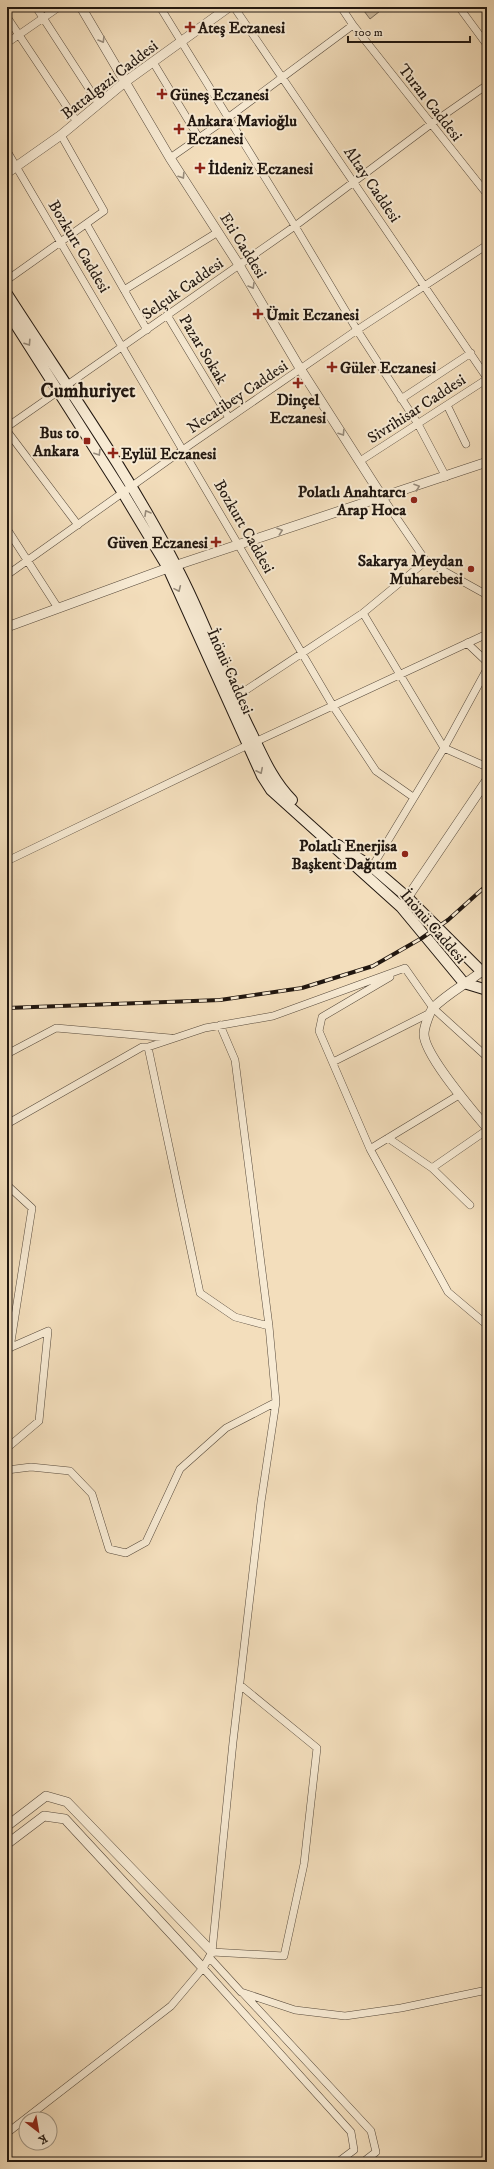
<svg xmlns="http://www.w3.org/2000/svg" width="494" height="2169" font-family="'IM FELL DW Pica',serif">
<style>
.green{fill:#cfbc9f;stroke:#786a58}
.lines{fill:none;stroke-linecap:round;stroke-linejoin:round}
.minor-casing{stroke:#56493b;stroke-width:8}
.tertiary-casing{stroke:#56493b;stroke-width:10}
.secondary-casing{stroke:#211710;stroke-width:12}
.minor{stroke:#f7ead3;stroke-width:7}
.tertiary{stroke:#f7ead3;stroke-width:9}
.secondary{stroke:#f7ead3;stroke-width:10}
.rail-casing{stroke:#211710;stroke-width:4}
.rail{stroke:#f7ead3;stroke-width:2.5;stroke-dasharray:8;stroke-linecap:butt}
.oneway{stroke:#978b7b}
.poi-dot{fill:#8f2418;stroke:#f7ead3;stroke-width:1.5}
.labels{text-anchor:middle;stroke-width:4;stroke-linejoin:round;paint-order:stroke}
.poi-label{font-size:16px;font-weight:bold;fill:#211710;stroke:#f7ead3;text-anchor:start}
.street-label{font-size:16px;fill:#211710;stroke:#f7ead3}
.district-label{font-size:20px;font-weight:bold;fill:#211710;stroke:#f7ead3}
</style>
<rect width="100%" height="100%" fill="#f3debc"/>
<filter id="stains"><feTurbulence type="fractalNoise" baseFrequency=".005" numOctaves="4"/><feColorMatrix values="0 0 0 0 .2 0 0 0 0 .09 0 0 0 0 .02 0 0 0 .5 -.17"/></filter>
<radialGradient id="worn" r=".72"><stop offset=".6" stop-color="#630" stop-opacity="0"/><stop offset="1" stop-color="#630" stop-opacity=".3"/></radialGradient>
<path class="green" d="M361,7h24l-15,12z"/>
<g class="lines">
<g class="minor-casing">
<path id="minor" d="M36,7l63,97
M160,7l135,219 62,104 61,94 28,53
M234,7l253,371
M341,7l12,18 134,169
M459,7l28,38
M7,17l70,105
M7,43l52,-36
M153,62l46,76
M7,151l326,555 43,65 37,26
M170,158l59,-41 124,-92
M87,225l60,105
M7,280l97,-69 -43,-76
M124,290l94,-58
M167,315l62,103
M401,399l70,-46
M447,405l19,39
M7,427l288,-201 136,-102 56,-39
M7,431l71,94
M360,461l127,-82
M383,498l43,63 61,34
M7,529l51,79
M7,575l177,-126 173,-119 130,-85
M363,613l81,135 43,19
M467,643l20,19
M234,698l129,-85 63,-52
M255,742l232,-108
M7,861l241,-116
M372,867l72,-119 43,-79
M390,977l-68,40 -3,14 51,118 78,143 39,33
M148,1047l52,246 35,24 34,9
M7,1054l49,-26 114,10
M333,1062l97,-49
M7,1124l135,-77h6l57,-19 68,-12 132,-48 28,40 54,49
M388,1138l44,30 38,37
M370,1149l89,-54
M432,1168l55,-38
M7,1185l25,23 -22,140
M7,1349l41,-18 -9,90 -32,27
M7,1470l24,-3 39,4 22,23 17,55 17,4 20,-11 34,-73 46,-41 50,-26 -7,-76 -34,-266 -15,-35
M212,1952l72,4 20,-92 13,-116 -77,-63
M209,1957l32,35 54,18 50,6 56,-8 86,-18
M203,1968l148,164 3,18 -16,12
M243,1993l128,138 5,21 -13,10
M7,2133l164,-127 32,-38 9,-16 21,-210 28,-240 15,-100"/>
</g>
<g class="tertiary-casing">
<path id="tertiary" d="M81,7l89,151 69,107 62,105 82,128
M7,173l54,-38 64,-53 104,-75
M7,627l161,-59 319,-106
M401,907l86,-127
M487,967c-17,15 -38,25 -54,41 -4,5 -9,20 -9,26 0,21 49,77 63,94
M7,1826l39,-30 21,6 145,150
M7,1844l37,-28 21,3 138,149"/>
</g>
<g class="secondary-casing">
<path id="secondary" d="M7,294c57,89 121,178 169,272 29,54 48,113 76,168 11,23 21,47 40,66
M7,311l116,182 45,75 94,208 9,14 130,117 63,76 23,7
M338,845l34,22 36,31 74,74 5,2"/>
</g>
<use href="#minor" class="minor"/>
<use href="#tertiary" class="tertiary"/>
<use href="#secondary" class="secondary"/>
<g class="rail-casing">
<path id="rail" d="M7,1008l213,-8 82,-12 71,-22 49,-28 26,-18 39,-35"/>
</g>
<use href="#rail" class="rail"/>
</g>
<defs><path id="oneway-chevron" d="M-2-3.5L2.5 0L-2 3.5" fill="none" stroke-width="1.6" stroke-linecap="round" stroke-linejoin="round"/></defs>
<g class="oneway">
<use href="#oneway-chevron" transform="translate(102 40) rotate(59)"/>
<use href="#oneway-chevron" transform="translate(182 176) rotate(57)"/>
<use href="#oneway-chevron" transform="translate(252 286) rotate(59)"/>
<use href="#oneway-chevron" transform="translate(28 343) rotate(57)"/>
<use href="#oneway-chevron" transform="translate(342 433) rotate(57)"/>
<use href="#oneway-chevron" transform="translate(98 453) rotate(58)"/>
<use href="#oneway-chevron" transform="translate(417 487) rotate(-19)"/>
<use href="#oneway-chevron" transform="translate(147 513) rotate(-120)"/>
<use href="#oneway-chevron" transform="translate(280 531) rotate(-19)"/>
<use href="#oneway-chevron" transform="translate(178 589) rotate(66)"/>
<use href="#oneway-chevron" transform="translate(260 771) rotate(64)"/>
</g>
<g class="poi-dot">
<path d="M188 21h4v4h4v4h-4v4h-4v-4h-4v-4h4z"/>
<path d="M160 88h4v4h4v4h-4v4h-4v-4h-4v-4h4z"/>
<path d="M177 123h4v4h4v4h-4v4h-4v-4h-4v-4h4z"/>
<path d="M198 162h4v4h4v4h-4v4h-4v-4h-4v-4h4z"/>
<path d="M256 308h4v4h4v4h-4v4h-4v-4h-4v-4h4z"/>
<path d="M330 361h4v4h4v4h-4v4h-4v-4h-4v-4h4z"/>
<path d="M296 377h4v4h4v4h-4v4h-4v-4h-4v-4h4z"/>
<rect x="83" y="437" width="8" height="8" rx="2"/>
<path d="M111 447h4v4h4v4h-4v4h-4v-4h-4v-4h4z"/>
<circle cx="414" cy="500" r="4"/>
<path d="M214 536h4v4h4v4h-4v4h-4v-4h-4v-4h4z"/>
<circle cx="471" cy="569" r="4"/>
<circle cx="405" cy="854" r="4"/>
</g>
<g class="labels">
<g class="poi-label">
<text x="198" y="33">Ateş Eczanesi</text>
<text x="170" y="100">Güneş Eczanesi</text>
<text x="187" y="126">Ankara Mavioğlu<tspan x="187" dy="18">Eczanesi</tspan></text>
<text x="208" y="174">İldeniz Eczanesi</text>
<text x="266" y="320">Ümit Eczanesi</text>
<text x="340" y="373">Güler Eczanesi</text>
<text x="298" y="405" text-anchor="middle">Dinçel<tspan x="298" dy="18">Eczanesi</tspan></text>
<text x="79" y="438" text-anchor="end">Bus to<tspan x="79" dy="18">Ankara</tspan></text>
<text x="121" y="459">Eylül Eczanesi</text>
<text x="406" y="497" text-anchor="end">Polatlı Anahtarcı<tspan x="406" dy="18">Arap Hoca</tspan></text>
<text x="208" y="548" text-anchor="end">Güven Eczanesi</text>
<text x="463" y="566" text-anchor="end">Sakarya Meydan<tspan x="463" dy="18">Muharebesi</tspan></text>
<text x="397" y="851" text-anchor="end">Polatlı Enerjisa<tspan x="397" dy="18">Başkent Dağıtım</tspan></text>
</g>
<g class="street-label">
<text transform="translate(109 79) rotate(-38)" y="6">Battalgazi Caddesi</text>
<text transform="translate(431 102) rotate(52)" y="6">Turan Caddesi</text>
<text transform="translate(373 184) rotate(56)" y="6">Altay Caddesi</text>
<text transform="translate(244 245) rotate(58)" y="6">Eti Caddesi</text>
<text transform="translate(80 246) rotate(59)" y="6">Bozkurt Caddesi</text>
<text transform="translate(182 288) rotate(-35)" y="6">Selçuk Caddesi</text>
<text transform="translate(204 349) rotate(59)" y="6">Pazar Sokak</text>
<text transform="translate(237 396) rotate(-34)" y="6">Necatibey Caddesi</text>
<text transform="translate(416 408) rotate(-33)" y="6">Sivrihisar Caddesi</text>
<text transform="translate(245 526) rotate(60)" y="6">Bozkurt Caddesi</text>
<text transform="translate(231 671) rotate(66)" y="6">İnönü Caddesi</text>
<text transform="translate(434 926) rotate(49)" y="6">İnönü Caddesi</text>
</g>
<g class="district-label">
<text x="88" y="397">Cumhuriyet</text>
</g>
</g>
<rect width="494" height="2169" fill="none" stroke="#f3debc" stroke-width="24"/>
<rect x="8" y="8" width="478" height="2153" fill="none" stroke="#211710" stroke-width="2"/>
<rect x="12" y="12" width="470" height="2145" fill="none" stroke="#211710"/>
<g transform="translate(38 2131) rotate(149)"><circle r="19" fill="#f7ead3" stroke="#a19685"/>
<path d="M0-3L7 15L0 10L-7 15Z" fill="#8f2418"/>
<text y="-6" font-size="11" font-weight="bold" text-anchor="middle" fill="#211710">K</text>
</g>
<path d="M348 36v6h122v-6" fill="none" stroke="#211710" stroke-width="2"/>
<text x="354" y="36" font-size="12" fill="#211710" stroke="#f7ead3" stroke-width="3" paint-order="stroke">100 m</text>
<rect width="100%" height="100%" filter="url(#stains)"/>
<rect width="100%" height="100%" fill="url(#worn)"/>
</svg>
